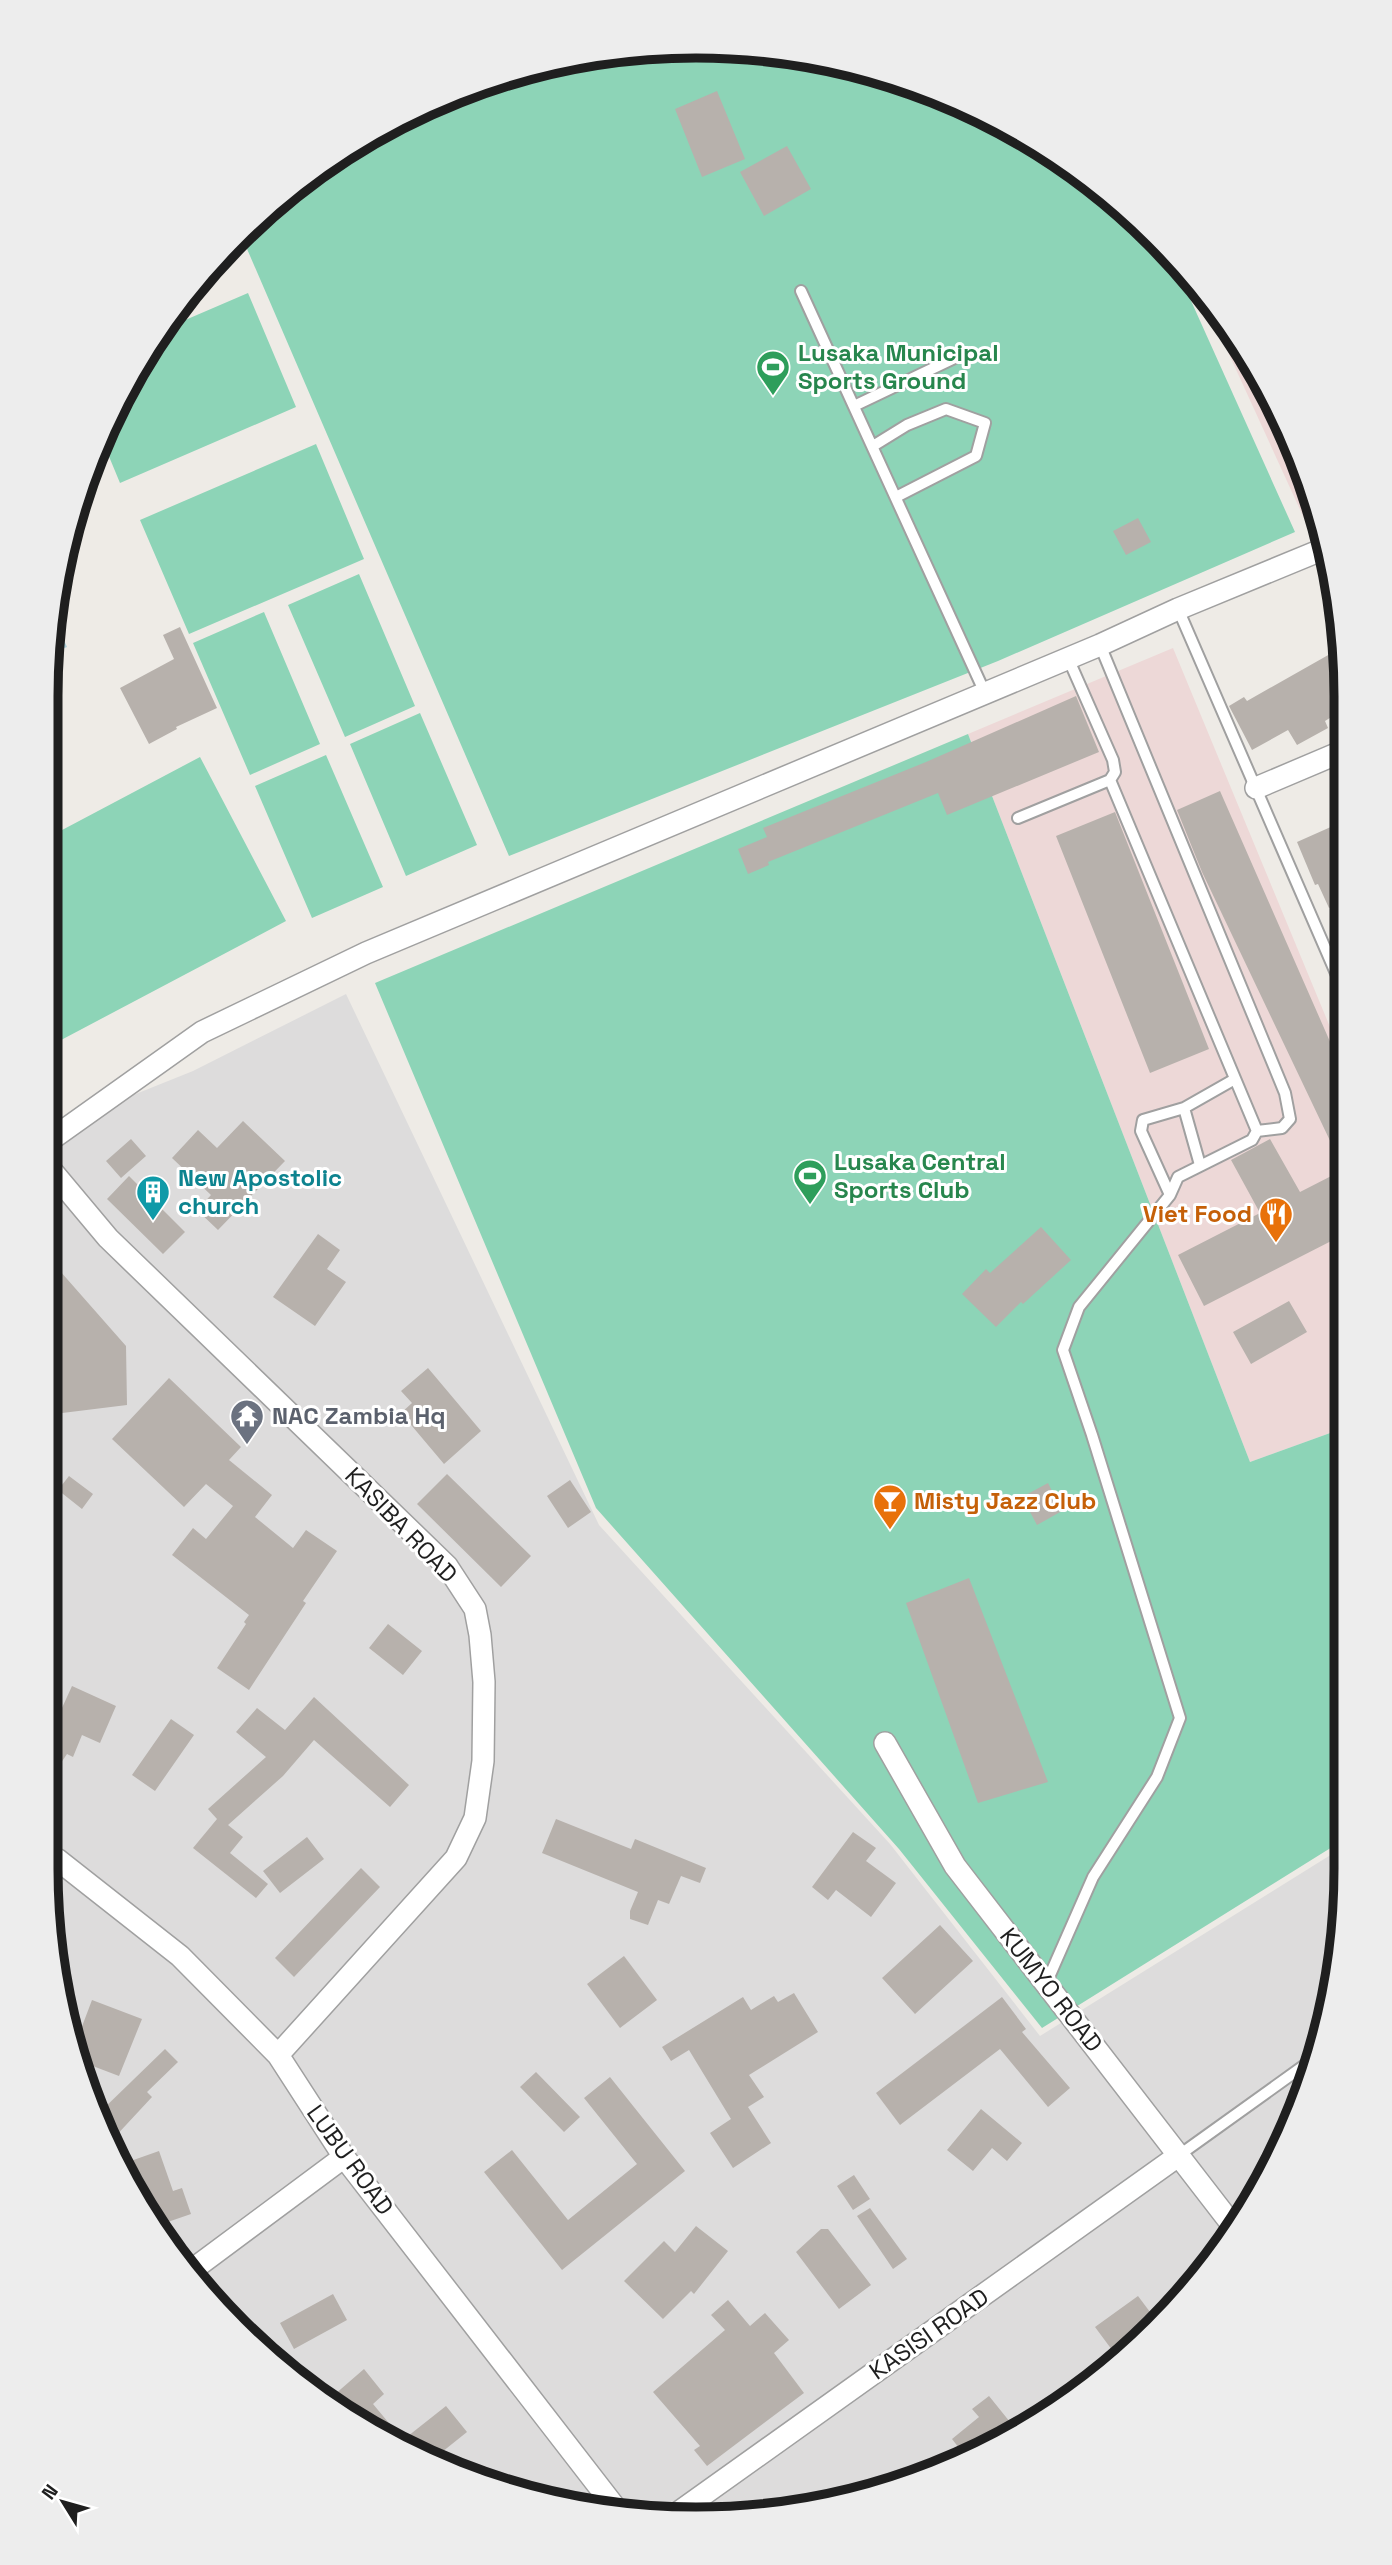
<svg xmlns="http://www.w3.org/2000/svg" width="1392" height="2565" font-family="'Space Grotesk',sans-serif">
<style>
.residential{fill:#dddcdc}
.commercial{fill:#edd8d7}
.pitch{fill:#8dd4b7}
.water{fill:#acced7}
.building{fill:#b7b1ac}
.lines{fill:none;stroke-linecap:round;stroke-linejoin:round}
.service-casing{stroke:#a0a0a0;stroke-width:14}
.minor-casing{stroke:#a0a0a0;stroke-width:24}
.service{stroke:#fff;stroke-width:10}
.minor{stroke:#fff;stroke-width:21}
.labels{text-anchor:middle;stroke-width:6;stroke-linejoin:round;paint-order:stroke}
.leisure-label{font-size:24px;font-weight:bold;fill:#27864d;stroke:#fff;text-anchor:start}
.culture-label{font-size:24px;font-weight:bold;fill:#0d838f;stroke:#fff;text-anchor:start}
.food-label{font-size:24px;font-weight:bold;fill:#c56008;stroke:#fff;text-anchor:end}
.worship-label{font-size:24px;font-weight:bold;fill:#5b616d;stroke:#fff;text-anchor:start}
.street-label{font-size:24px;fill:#1f1f1f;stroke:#fff}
.rim{fill:none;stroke:#1f1f1f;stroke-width:9}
</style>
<rect width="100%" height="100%" fill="#eeebe6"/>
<path class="residential" d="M346,994l253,531 291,319 150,192 305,-190v65l-21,127 -64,156 -135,164 -180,112 -206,48 -211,-21 -193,-87 -155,-145 -100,-187 -34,-209v-739l147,-59z"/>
<path class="commercial" d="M1201,293l36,41 75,153 11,47 -10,4z
M1173,648l169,408 2,372 -94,34 -282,-728z"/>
<path class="pitch" d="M653,47l128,4 124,29 116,52 104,75 49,56 121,269 -297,129 -489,195 -268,-621 59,-55 108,-67 119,-45z
M248,293l48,114 -176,76 -17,-41 29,-71 30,-41z
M316,444l48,115 -175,75 -49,-114z
M359,574l56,132 -70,31 -57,-132z
M264,612l56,132 -70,31 -57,-132z
M420,713l57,132 -71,31 -56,-132z
M968,734l282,728 94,-34 1,411 -303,189 -143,-179 -303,-341 -221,-525z
M326,755l57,132 -71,31 -57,-132z
M200,757l86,164 -240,127 1,-210z"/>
<path class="water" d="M53,616l14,31 -20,8v-1z"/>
<path class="building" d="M717,91l28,68 -43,18 -27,-68z
M787,146l24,43 -47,27 -24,-44z
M1138,518l13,24 -25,13 -13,-24z
M180,627l37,81 -41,19 1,2 -28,15 -29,-56 54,-29 -11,-24z
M1330,654l11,20v37l-16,10 3,7 -31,17 -9,-15 -36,20 -23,-44 15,-9 3,4z
M1076,696l23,56 -152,63 -9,-22 -170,69 1,3 -21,9 -10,-25 29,-12 -4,-9 163,-66z
M1220,791l122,278 1,99 -141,-296 -25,-62z
M1115,812l94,237 -59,24 -94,-237z
M1342,822v80l-13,6 -11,-24 -3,1 -18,-43z
M243,1121l42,40 -67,69 -21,-20 14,-15 -39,-37 26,-28 19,18z
M131,1139l15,17 -25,22 -15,-17z
M1270,1139l30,53 43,-22v65l-139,71 -26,-51 82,-42 -29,-53z
M129,1176l56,56 -22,22 -56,-55z
M1041,1227l30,33 -48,44 -2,-2 -25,25 -34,-33 24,-25 4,4z
M318,1234l22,16 -13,19 19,13 -31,44 -42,-29z
M60,1271l66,75 1,59 -81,10v-138z
M1289,1301l18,31 -56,32 -18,-32z
M428,1368l53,63 -37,33 -43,-51 11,-10 -11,-12z
M169,1378l72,69 -12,13 43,35 -17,22 38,31 13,-18 31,21 -34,50 3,2 -57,87 -32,-22 29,-44 -2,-2 5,-7 -77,-60 21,-27 13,11 27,-33 -27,-22 -22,23 -72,-68z
M447,1474l84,82 -30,31 -84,-83z
M69,1476l24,18 -11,15 -24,-19z
M570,1480l21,32 -23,16 -21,-32z
M1048,1483l14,28 -25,14 -15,-28z
M969,1578l79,204 -70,21 -72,-200z
M388,1624l34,27 -19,24 -34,-27z
M72,1686l44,20 -16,37 -18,-8 -9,22 -6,-3 -21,31v-42z
M314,1697l95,88 -19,22 -76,-67 -31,36 -55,49 15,12 -13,16 38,31 -12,14 -63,-50 24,-29 -9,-10 58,-52 -30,-25 21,-24 28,22z
M171,1719l23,16 -39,56 -23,-16z
M556,1819l75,30 4,-10 71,29 -6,15 -19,-7 -12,28 -11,-4 -10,25 -18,-6v-8l8,-19 -96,-39z
M853,1832l23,16 -10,13 30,22 -25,34 -35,-27 -8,10 -16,-13z
M307,1837l17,22 -44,34 -17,-22z
M361,1868l19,19 -86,90 -19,-19z
M940,1925l33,36 -58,53 -33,-36z
M624,1956l33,44 -37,28 -33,-44z
M794,1993l24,39 -69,43 15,22 -16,10 23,36 -38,25 -23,-35 21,-14 -42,-69 -18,11 -9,-14 81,-50 8,13 23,-14 4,6z
M1002,1997l24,32 -4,3 48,56 -22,19 -48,-58 -100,76 -24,-32z
M92,2000l50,19 -23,57 -42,-16 -2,-15z
M165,2049l13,13 -31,30 5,5 -39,42 -14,-26z
M536,2072l44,45 -16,15 -44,-45z
M610,2077l75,94 -123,99 -78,-98 28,-22 56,70 69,-56 -53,-66z
M981,2109l41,34 -15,18 -15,-13 -19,23 -26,-21z
M159,2151l14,40 9,-3 9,26 -32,11 -34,-62z
M854,2175l16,24 -17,11 -16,-24z
M870,2208l37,51 -14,10 -36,-53z
M696,2226l32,25 -34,43 -3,-3 -28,28 -39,-38 40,-40 11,11z
M821,2229h7l43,56 -32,24 -43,-57z
M333,2294l14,26 -53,29 -14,-26z
M1138,2296l18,24 -16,20 -2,-2 -23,16 -20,-27z
M728,2300l22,26 15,-13 24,27 -15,13 30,40 -97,73 -13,-16 6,-4 -47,-54 72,-62 -14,-15z
M364,2369l20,25 -11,10 30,36 43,-34 21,26 -30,24 -102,-46 -9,-8z
M989,2396l25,31 -48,30 -14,-18 27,-22 -7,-8z"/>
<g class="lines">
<g class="service-casing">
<path id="service" d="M801,291l184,402
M854,406l109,-52
M873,446l34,-21 39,-16 39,14 -9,33 -80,41
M1178,609l164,378
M1068,658l45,102 2,12 -5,8 147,351 25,-3 8,-9 -5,-26 -185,-448
M1018,818l92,-38
M1200,1165l-16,-57 51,-29
M1170,1195l-29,-64 2,-11 41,-12
M1046,1984l47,-107 64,-100 23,-59 -88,-283 -29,-85 16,-43 91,-112 8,-18 74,-37 5,-9
M1178,2156l138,-99"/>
</g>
<g class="minor-casing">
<path id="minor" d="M1256,788l85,-36
M46,1143l156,-111 164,-79 734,-308 78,-36 148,-61
M46,1164l62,74 339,328 28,43 5,26 4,47 -1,79 -8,57 -19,40 -178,197
M885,1743l70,123 278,360
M46,1854l12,6 122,96 98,99 66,102 270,349
M188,2273l156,-116
M679,2512l499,-356"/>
</g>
<use href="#service" class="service"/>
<use href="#minor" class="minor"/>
</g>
<defs>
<g id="stadium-pin" transform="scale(1.75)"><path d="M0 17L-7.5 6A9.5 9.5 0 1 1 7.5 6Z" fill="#2e9e5b" stroke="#fff"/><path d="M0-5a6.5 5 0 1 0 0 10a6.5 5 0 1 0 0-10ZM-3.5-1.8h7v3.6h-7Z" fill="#fff"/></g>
<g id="building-pin" transform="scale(1.75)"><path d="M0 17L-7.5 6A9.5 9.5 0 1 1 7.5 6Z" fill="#0f9aa8" stroke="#fff"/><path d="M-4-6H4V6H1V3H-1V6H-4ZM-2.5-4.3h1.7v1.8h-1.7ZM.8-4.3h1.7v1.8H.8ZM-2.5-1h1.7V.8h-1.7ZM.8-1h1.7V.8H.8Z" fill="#fff"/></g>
<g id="restaurant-pin" transform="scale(1.75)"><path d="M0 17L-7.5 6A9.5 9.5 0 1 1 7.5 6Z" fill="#e8710a" stroke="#fff"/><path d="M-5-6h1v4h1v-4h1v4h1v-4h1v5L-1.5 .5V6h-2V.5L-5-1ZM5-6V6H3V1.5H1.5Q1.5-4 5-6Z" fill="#fff"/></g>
<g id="temple-pin" transform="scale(1.75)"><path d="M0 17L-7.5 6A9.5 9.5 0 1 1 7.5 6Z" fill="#6b7280" stroke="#fff"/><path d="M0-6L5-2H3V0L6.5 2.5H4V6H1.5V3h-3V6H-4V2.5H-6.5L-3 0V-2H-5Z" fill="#fff"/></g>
<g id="bar-pin" transform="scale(1.75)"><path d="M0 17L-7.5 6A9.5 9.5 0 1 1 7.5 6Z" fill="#e8710a" stroke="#fff"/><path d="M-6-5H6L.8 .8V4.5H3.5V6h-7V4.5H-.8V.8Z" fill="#fff"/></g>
</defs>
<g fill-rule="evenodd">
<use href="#stadium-pin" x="773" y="367"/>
<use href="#stadium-pin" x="810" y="1176"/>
<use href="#building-pin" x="153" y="1192"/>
<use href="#restaurant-pin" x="1276" y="1214"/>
<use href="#temple-pin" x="247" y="1416"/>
<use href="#bar-pin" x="890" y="1501"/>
</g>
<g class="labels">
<g class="leisure-label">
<text x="798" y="361">Lusaka Municipal<tspan x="798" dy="28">Sports Ground</tspan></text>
<text x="834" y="1170">Lusaka Central<tspan x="834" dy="28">Sports Club</tspan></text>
</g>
<g class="culture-label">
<text x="178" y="1186">New Apostolic<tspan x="178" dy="28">church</tspan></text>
</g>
<g class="food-label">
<text x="1252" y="1222">Viet Food</text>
<text x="914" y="1509" text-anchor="start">Misty Jazz Club</text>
</g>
<g class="worship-label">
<text x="272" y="1424">NAC Zambia Hq</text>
</g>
<g class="street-label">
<text transform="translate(401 1525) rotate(46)" y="8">KASIBA ROAD</text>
<text transform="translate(1051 1990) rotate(52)" y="8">KUMYO ROAD</text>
<text transform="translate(350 2160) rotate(54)" y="8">LUBU ROAD</text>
<text transform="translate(929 2334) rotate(-35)" y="8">KASISI ROAD</text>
</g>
</g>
<path d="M0 0H1392V2565H0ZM696 58H696A638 638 0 0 1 1334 696V1869A638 638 0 0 1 696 2507H696A638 638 0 0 1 58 1869V696A638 638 0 0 1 696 58Z" fill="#ededed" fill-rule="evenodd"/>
<path class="rim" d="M696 58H696A638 638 0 0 1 1334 696V1869A638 638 0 0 1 696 2507H696A638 638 0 0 1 58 1869V696A638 638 0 0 1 696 58Z"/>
<g transform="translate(63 2502) rotate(307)" stroke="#ffffff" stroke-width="5" paint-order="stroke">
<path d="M0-5L12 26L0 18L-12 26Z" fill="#1f1f1f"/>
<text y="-10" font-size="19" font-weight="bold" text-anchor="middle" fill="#1f1f1f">N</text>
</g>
</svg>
